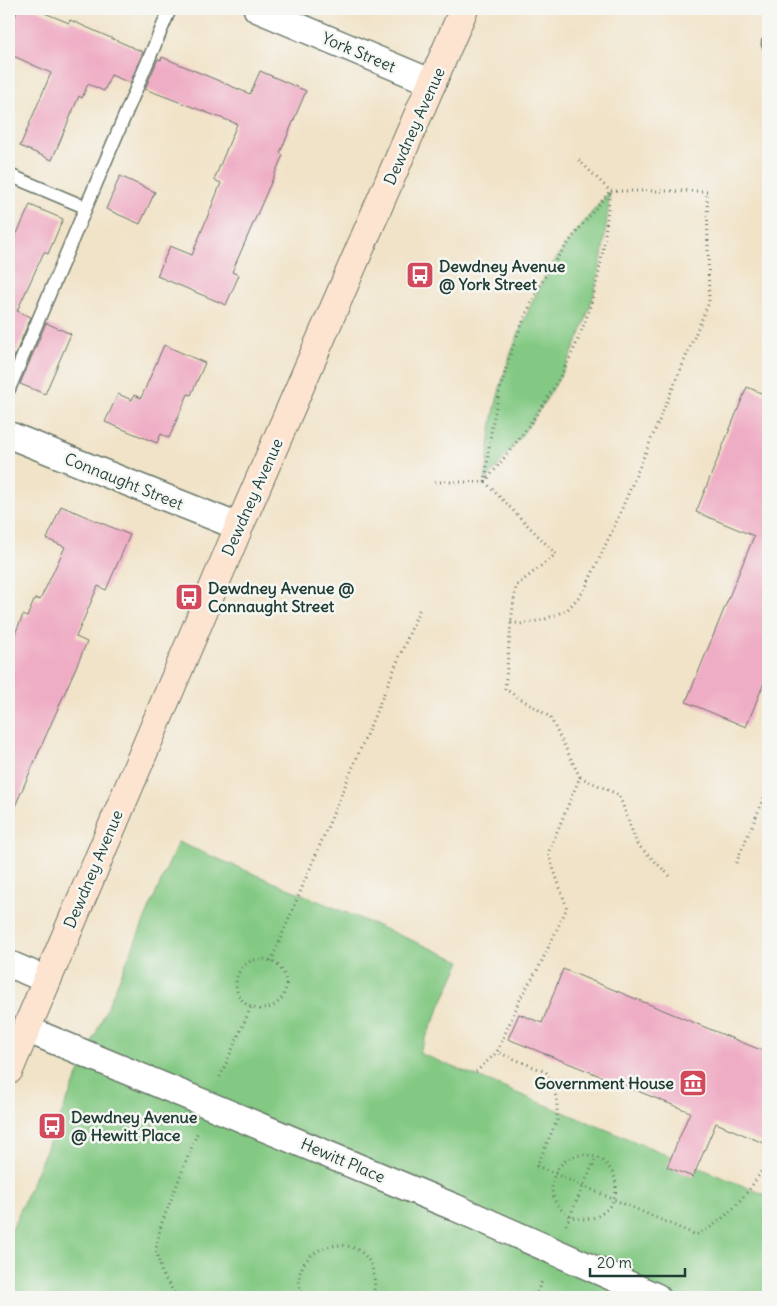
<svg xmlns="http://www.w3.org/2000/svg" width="777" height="1306" font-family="Delius,sans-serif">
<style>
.green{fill:#83c983;stroke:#51835c}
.building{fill:#efadc5}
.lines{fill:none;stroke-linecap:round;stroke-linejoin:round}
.service-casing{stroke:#687768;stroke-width:15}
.minor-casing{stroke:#687768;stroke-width:29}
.secondary-casing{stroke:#687768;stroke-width:30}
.path{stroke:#687768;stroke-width:3;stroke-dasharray:1 4;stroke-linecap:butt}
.service{stroke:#fff;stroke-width:12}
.minor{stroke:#fff;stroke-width:26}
.secondary{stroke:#fde4d0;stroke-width:28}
.labels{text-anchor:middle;stroke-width:5;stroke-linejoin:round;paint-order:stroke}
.street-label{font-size:16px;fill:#1f3d34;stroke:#f6f6f2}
.poi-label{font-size:16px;font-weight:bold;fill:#1f3d34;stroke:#f6f6f2;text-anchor:start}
</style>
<rect width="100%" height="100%" fill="#f6f6f2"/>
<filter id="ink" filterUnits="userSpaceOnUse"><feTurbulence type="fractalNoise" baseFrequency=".02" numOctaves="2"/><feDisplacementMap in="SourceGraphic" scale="10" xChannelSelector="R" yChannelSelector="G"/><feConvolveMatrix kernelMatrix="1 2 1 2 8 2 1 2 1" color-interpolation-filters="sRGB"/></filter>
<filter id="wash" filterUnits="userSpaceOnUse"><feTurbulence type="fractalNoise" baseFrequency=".0096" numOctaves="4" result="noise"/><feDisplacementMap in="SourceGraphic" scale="20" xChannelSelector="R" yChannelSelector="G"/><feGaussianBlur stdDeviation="1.12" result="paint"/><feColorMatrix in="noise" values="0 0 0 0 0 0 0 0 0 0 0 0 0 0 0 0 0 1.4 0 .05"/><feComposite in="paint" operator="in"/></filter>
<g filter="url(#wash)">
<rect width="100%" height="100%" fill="#f1e3c8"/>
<g class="green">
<path d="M610,191C606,226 603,262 593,296C573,370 532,424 485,482C488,462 489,442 492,422C501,375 519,328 540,286C558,251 585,221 610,191Z"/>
<polygon points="178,842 461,961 419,1053 768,1196 768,1293 767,1297 9,1297 9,1236"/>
</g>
<g id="blocks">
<g class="building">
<polygon points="18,9 35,9 69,23 70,20 143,52 130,83 111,75 104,91 88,84 82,98 79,96 52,160 20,146 51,73 9,54 9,32"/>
<polygon points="162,57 250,94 260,71 306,91 280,153 283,155 232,272 239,275 226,305 157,276 170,246 192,255 221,183 214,180 237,124 145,89 158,59 161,60"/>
<polygon points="120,176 155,192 140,224 106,209"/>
<polygon points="30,205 63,219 48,254 44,252 17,311 31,317 9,369 9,251"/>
<polygon points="46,323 71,334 45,394 20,384"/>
<polygon points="164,345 205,363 191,395 188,394 169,438 161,434 157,443 105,422 118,394 132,400 134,395 141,398"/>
<polygon points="747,387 768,396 768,673 746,727 686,702 754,536 696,512"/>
<polygon points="61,506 130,535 106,590 98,586 76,637 87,642 9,820 9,648 23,615 27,617 35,598 40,600 65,547 47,539"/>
<polygon points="563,969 768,1053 768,1145 716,1123 693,1177 667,1167 690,1112 508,1039 519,1014 542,1023"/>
</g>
</g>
</g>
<g filter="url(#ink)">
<use href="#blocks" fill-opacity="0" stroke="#687768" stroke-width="1"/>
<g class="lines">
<defs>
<g id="service">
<polyline points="768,43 768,44"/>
<polyline points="9,175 85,207"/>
<polyline points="9,389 170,9"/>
</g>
<g id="minor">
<polyline points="257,9 433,83"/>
<polyline points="9,435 239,527"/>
<polyline points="9,964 47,980"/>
<polyline points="26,1029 454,1207 657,1297"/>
</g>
<polyline id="secondary" points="9,1070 239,527 464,9"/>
</defs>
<use href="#service" class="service-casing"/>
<use href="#minor" class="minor-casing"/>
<use href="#secondary" class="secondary-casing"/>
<g class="path">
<path d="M435,482H485L556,554L516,586L511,622L505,689L550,717L580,777L548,853L567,908L539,967L521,997L497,1052L546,1072L552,1081L557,1101V1120L537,1166L696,1235C729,1220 751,1190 768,1160"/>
<path d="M485,482C532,424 573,370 593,296C603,262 606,226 610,191"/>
<path d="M485,482C488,462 489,441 493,421C502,375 518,326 541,284C559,251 585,222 609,192"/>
<polyline points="511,622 520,624 543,620 567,610 584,591 615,525 709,302 707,191 610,191 578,159"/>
<polyline points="580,777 619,795 637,844 670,876"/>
<polyline points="736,863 768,789"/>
<circle cx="261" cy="984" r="25"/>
<polyline points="271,961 420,608"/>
<polyline points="476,1072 497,1052"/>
<polyline points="220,1077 251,1007"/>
<circle cx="584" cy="1187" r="32"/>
<polyline points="566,1225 596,1157"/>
<polyline points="177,1297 162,1274 156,1249 161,1225 198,1131"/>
<path d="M303,1297C281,1248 361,1223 373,1271C375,1279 376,1289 371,1297"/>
<polyline points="535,1297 543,1279"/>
</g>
<use href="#service" class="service"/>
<use href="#minor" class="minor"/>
<use href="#secondary" class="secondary"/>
</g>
</g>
<defs>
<symbol id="bus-square" viewBox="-11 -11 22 22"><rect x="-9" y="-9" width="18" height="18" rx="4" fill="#d1495b" stroke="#f6f6f2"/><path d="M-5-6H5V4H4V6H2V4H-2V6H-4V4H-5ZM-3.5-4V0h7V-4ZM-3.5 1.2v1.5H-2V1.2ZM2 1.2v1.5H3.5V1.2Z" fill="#fff"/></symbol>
<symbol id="museum-square" viewBox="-11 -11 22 22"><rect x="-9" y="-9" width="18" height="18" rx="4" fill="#d1495b" stroke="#f6f6f2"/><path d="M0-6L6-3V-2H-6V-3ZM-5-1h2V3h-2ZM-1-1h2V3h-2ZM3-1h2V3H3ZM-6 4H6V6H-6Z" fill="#fff"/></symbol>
</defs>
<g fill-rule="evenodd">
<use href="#bus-square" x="404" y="259" width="32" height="32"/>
<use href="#bus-square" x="173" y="581" width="32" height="32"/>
<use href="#museum-square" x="677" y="1067" width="32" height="32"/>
<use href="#bus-square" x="36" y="1110" width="32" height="32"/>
</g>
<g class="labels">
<g class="street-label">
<text transform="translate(359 52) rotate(23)" y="6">York Street</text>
<text transform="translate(414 126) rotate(-66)" y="6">Dewdney Avenue</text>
<text transform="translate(124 481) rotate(22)" y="6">Connaught Street</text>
<text transform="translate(252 497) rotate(-66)" y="6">Dewdney Avenue</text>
<text transform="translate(93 869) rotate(-67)" y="6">Dewdney Avenue</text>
<text transform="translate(343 1160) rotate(23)" y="6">Hewitt Place</text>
</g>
<g class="poi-label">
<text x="439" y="272">Dewdney Avenue<tspan x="439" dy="18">@ York Street</tspan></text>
<text x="208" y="594">Dewdney Avenue @<tspan x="208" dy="18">Connaught Street</tspan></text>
<text x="674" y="1089" text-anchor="end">Government House</text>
<text x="71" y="1123">Dewdney Avenue<tspan x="71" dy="18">@ Hewitt Place</tspan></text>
</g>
</g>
<rect width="777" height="1306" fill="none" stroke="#f6f6f2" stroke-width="30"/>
<path d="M590 1268v8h95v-8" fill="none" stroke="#1f3d34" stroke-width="2.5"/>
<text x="597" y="1268" font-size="15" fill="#1f3d34" stroke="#f6f6f2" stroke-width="4" paint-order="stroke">20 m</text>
</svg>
